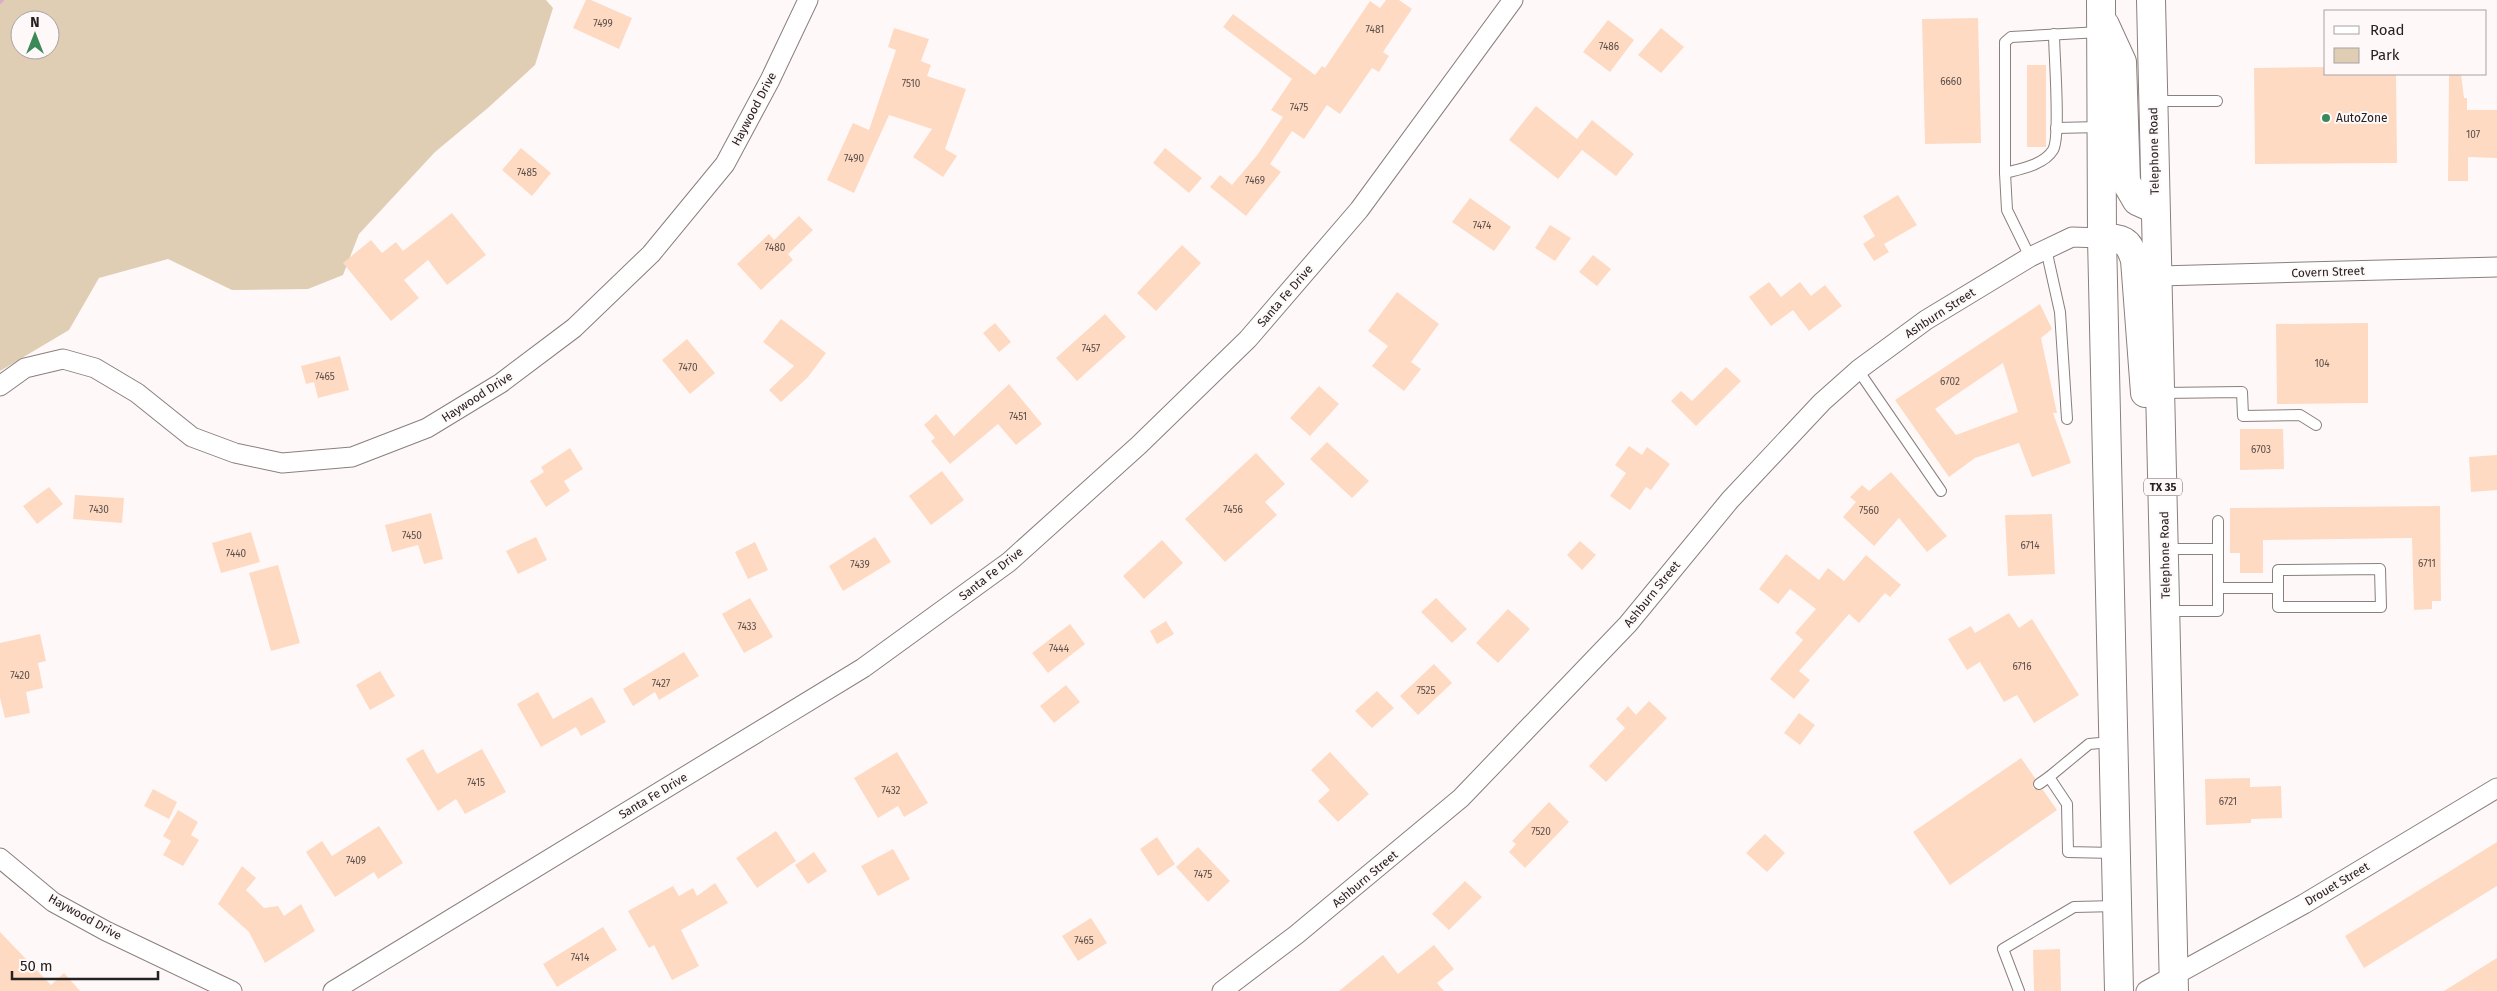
<svg xmlns="http://www.w3.org/2000/svg" width="2497" height="991" font-family="'Fira Sans',sans-serif">
<style>
.green{fill:#dfceb3;fill-rule:evenodd}
.lines{fill:none;stroke-linecap:round;stroke-linejoin:round}
.stream{stroke:#daaecb;stroke-width:5.5}
.building{fill:#fedac3;fill-rule:evenodd}
.lane-casing{stroke:#8a7f7d;stroke-width:12}
.street-casing{stroke:#8a7f7d;stroke-width:21}
.primary-casing{stroke:#8a7f7d;stroke-width:30}
.lane{stroke:#fff;stroke-width:10}
.street{stroke:#fff;stroke-width:19}
.primary{stroke:#fff;stroke-width:28}
.poi-dot{fill:#3b8959;stroke:#fef9f8;stroke-width:2}
.labels{text-anchor:middle;stroke-width:4;stroke-linejoin:round;paint-order:stroke}
.number-label{font-size:10px;fill:#5c4f4a}
.shield{fill:#fef9f8;stroke:#676262;stroke-width:1}
.shield-label{font-size:11px;font-weight:bold;fill:#262121}
.street-label{font-size:12px;fill:#262121;stroke:#fef9f8}
.poi-label{font-size:12px;fill:#262121;stroke:#fef9f8;text-anchor:start}
</style>
<rect width="100%" height="100%" fill="#fef9f8"/>
<path class="green" d="M0,0H546L553,8L535,65L489,107L435,152L359,234L343,275L308,289L232,290L168,259L99,278L69,330L0,371ZM20,20H50V50H20Z"/>
<g class="lines">
<polyline class="stream" points="0,1 1,0"/>
</g>
<g class="building">
<polygon points="586,0 591,0 632,18 619,49 573,28"/>
<polygon points="1386,0 1399,0 1412,9 1383,52 1389,56 1379,72 1372,68 1340,114 1327,105 1304,139 1292,131 1270,164 1281,172 1246,216 1210,187 1220,175 1232,185 1258,154 1283,117 1271,110 1292,79 1223,27 1233,14 1315,75 1322,66 1325,68 1370,1 1380,8"/>
<polygon points="1978,18 1981,143 1925,144 1922,19"/>
<polygon points="1608,20 1634,40 1610,72 1583,52"/>
<polygon points="894,28 929,39 921,61 931,65 927,76 966,89 945,149 957,156 943,177 913,157 932,129 889,115 854,193 827,180 853,123 869,130 896,50 888,47"/>
<polygon points="1661,28 1684,47 1661,73 1638,55"/>
<rect x="2027" y="65" width="19" height="82"/>
<polygon points="2326,67 2326,74 2396,74 2397,163 2255,164 2254,68"/>
<polygon points="2449,74 2461,74 2464,98 2467,98 2467,110 2497,110 2497,158 2468,157 2468,181 2448,181"/>
<polygon points="1536,106 1577,139 1592,120 1634,154 1616,176 1582,150 1558,179 1509,140"/>
<polygon points="521,148 551,173 532,196 502,170"/>
<polygon points="1165,148 1202,178 1189,193 1153,163"/>
<polygon points="1898,195 1917,225 1884,244 1889,252 1874,261 1863,244 1875,236 1863,216"/>
<polygon points="1470,198 1511,227 1494,251 1452,222"/>
<polygon points="452,213 486,255 447,285 428,260 404,280 419,298 391,321 343,263 371,240 382,253 396,242 403,251"/>
<polygon points="799,216 813,230 788,254 793,260 761,290 737,264 769,234 774,240"/>
<polygon points="1550,225 1571,238 1555,261 1535,248"/>
<polygon points="1182,245 1201,263 1156,311 1137,293"/>
<polygon points="1593,255 1611,269 1597,286 1579,272"/>
<polygon points="1769,282 1781,297 1800,282 1811,296 1825,285 1842,306 1809,331 1793,310 1771,326 1749,297"/>
<polygon points="1397,292 1439,324 1411,362 1421,369 1404,391 1372,366 1388,346 1368,331"/>
<path d="M2040,304L2052,329L2041,338L2057,413H2053L2071,463L2032,477L2019,443L1975,458L1949,477L1895,400ZM2003,363L2018,412L1956,435L1935,409Z"/>
<polygon points="1105,314 1126,337 1077,381 1056,358"/>
<polygon points="781,319 826,353 808,377 781,402 769,390 794,366 763,342"/>
<polygon points="995,323 1011,342 999,352 983,333"/>
<polygon points="2368,323 2368,403 2277,404 2276,324"/>
<polygon points="687,339 715,373 690,394 662,360"/>
<polygon points="340,356 349,390 318,398 314,382 306,384 301,366"/>
<polygon points="1726,367 1741,381 1696,426 1671,401 1681,391 1692,401"/>
<polygon points="1009,384 1042,424 1016,445 998,424 950,464 931,441 935,438 924,425 936,414 954,436"/>
<polygon points="1319,386 1339,404 1310,436 1290,418"/>
<polygon points="2240,429 2283,429 2284,469 2240,470"/>
<polygon points="1327,442 1369,481 1352,498 1310,459"/>
<polygon points="1629,446 1642,455 1647,447 1670,464 1651,490 1646,487 1630,510 1610,496 1626,473 1615,465"/>
<polygon points="570,448 583,469 564,481 570,491 546,507 530,481 544,472 541,467"/>
<polygon points="1256,453 1285,484 1265,502 1277,515 1225,562 1185,519"/>
<polygon points="2497,455 2497,490 2471,492 2469,457"/>
<polygon points="942,471 964,500 931,525 909,496"/>
<polygon points="1891,472 1947,536 1927,552 1899,518 1874,546 1843,517 1856,502 1850,497 1862,485 1869,491"/>
<polygon points="49,487 63,504 37,524 23,506"/>
<polygon points="75,495 124,498 122,523 73,519"/>
<polygon points="2440,506 2441,601 2432,601 2432,609 2414,610 2412,538 2263,540 2263,573 2240,573 2240,553 2230,553 2230,508"/>
<polygon points="431,513 443,559 424,564 418,545 392,552 385,525"/>
<polygon points="2052,514 2055,574 2008,576 2005,515"/>
<polygon points="251,532 260,562 221,573 212,543"/>
<polygon points="536,537 547,560 518,574 506,551"/>
<polygon points="875,537 891,562 843,591 829,566"/>
<polygon points="1162,540 1183,563 1144,599 1123,576"/>
<polygon points="1580,541 1596,555 1582,570 1567,555"/>
<polygon points="755,542 768,570 748,579 735,552"/>
<polygon points="1786,554 1819,580 1828,568 1844,581 1866,555 1901,585 1890,597 1885,593 1859,623 1849,614 1799,671 1810,680 1794,699 1770,679 1803,640 1795,633 1816,609 1790,589 1778,604 1759,589"/>
<polygon points="278,565 300,643 271,651 249,573"/>
<polygon points="750,598 773,637 744,653 722,614"/>
<polygon points="1436,598 1467,629 1452,643 1421,612"/>
<polygon points="1508,609 1530,629 1498,663 1476,643"/>
<polygon points="2009,613 2019,628 2032,619 2079,695 2034,723 2017,695 2004,702 1980,662 1967,670 1948,639 1971,626 1975,633"/>
<polygon points="1166,621 1174,634 1157,644 1150,631"/>
<polygon points="1070,624 1085,644 1048,673 1032,653"/>
<polygon points="40,634 46,661 38,663 43,688 26,692 30,713 5,718 0,698 0,643"/>
<polygon points="684,652 699,676 659,700 655,692 633,706 623,689"/>
<polygon points="1434,664 1452,683 1418,715 1400,696"/>
<polygon points="380,671 395,696 370,710 356,685"/>
<polygon points="1066,685 1080,702 1054,723 1040,706"/>
<polygon points="1377,691 1394,708 1372,728 1355,711"/>
<polygon points="538,692 553,719 592,697 606,722 581,736 576,727 541,747 517,704"/>
<polygon points="1649,701 1667,718 1606,782 1589,766 1625,728 1616,719 1628,706 1636,715"/>
<polygon points="1799,713 1815,725 1800,745 1784,733"/>
<polygon points="423,749 437,774 482,749 506,792 465,814 456,799 438,811 406,759"/>
<polygon points="897,752 928,803 904,817 898,806 878,818 854,778"/>
<polygon points="1330,752 1369,794 1338,822 1318,801 1330,790 1311,770"/>
<polygon points="2021,758 2035,778 2033,788 2037,790 2043,790 2057,810 1950,885 1913,832"/>
<polygon points="2250,778 2250,787 2281,786 2282,818 2251,819 2251,823 2206,825 2205,779"/>
<polygon points="153,789 177,802 169,819 144,806"/>
<polygon points="1549,802 1569,822 1525,868 1509,852 1516,844 1512,841"/>
<polygon points="178,810 198,822 191,835 199,840 183,866 163,855 171,841 163,836"/>
<polygon points="379,826 403,863 378,879 374,872 335,897 306,852 322,841 332,856"/>
<polygon points="776,831 796,861 757,888 736,858"/>
<polygon points="1765,834 1785,853 1767,872 1746,853"/>
<polygon points="1157,837 1175,864 1158,876 1140,849"/>
<polygon points="2497,842 2497,886 2364,968 2345,936"/>
<polygon points="1198,847 1230,881 1208,902 1176,867"/>
<polygon points="893,849 910,879 878,896 861,866"/>
<polygon points="814,852 827,871 808,884 795,865"/>
<polygon points="242,866 256,878 246,890 264,908 278,906 284,916 301,904 315,931 265,963 249,932 218,904"/>
<polygon points="1465,881 1482,897 1449,930 1432,914"/>
<polygon points="715,883 728,903 681,930 699,966 672,980 654,945 649,948 628,911 673,886 679,896 693,888 697,896"/>
<polygon points="1091,918 1107,943 1078,961 1062,936"/>
<polygon points="603,927 617,950 557,987 543,964"/>
<polygon points="0,932 51,985 64,973 80,991 0,991"/>
<polygon points="1434,945 1454,969 1437,983 1444,991 1339,991 1383,955 1398,974"/>
<polygon points="2060,949 2061,991 2034,991 2033,950"/>
<polygon points="2497,958 2497,991 2444,991"/>
</g>
<g class="lines">
<defs>
<g id="lane">
<polyline points="2153,101 2217,101"/>
<polyline points="2056,128 2100,127"/>
<path d="M2005,173C2020,169 2044,165 2053,150C2061,137 2054,55 2054,34"/>
<polyline points="2046,249 2060,312 2067,419"/>
<polyline points="2030,257 2007,210 2005,173 2005,42 2011,37 2100,32"/>
<polyline points="1858,370 1941,491"/>
<polyline points="2162,393 2242,392 2243,416 2300,415 2316,425"/>
<polyline points="2218,521 2218,549"/>
<polyline points="2165,549 2218,549 2218,611 2167,611"/>
<polyline points="2218,588 2278,588 2278,570 2380,569 2381,607 2278,607 2278,588"/>
<polyline points="2111,742 2089,744 2049,777 2067,804 2068,852 2114,853"/>
<polyline points="2039,784 2049,777"/>
<polyline points="2019,991 2003,949 2074,907 2117,906"/>
</g>
<g id="street">
<polyline points="2159,276 2497,267"/>
<polyline points="0,386 25,368 63,359 95,368 137,393 192,437 235,453 282,463 352,457 427,428 501,383 574,328 651,254 725,164 770,80 808,0"/>
<polyline points="0,858 53,902 106,931 232,991"/>
<polyline points="333,991 863,668 1009,562 1139,445 1248,339 1359,210 1513,0"/>
<polyline points="1222,991 1296,935 1461,798 1628,624 1730,500 1822,402 1858,370 1926,320 2030,257 2072,237 2102,238"/>
<polyline points="2146,991 2304,904 2497,788"/>
</g>
<g id="primary">
<polyline points="2101,0 2102,238 2119,991"/>
<polyline points="2151,0 2174,991"/>
<polyline points="2105,25 2122,62 2126,182 2137,201 2155,209"/>
<path d="M2102,238C2123,239 2128,239 2135,260L2145,393"/>
</g>
</defs>
<use href="#lane" class="lane-casing"/>
<use href="#street" class="street-casing"/>
<use href="#primary" class="primary-casing"/>
<use href="#lane" class="lane"/>
<use href="#street" class="street"/>
<use href="#primary" class="primary"/>
</g>
<circle class="poi-dot" cx="2326" cy="118" r="5"/>
<g class="labels">
<g class="number-label">
<text x="603" y="27">7499</text>
<text x="1375" y="33">7481</text>
<text x="1609" y="50">7486</text>
<text x="1951" y="85">6660</text>
<text x="911" y="87">7510</text>
<text x="1299" y="111">7475</text>
<text x="2473" y="138">107</text>
<text x="854" y="162">7490</text>
<text x="527" y="176">7485</text>
<text x="1255" y="184">7469</text>
<text x="1482" y="229">7474</text>
<text x="775" y="251">7480</text>
<text x="1091" y="352">7457</text>
<text x="2322" y="367">104</text>
<text x="688" y="371">7470</text>
<text x="325" y="380">7465</text>
<text x="1950" y="385">6702</text>
<text x="1018" y="420">7451</text>
<text x="2261" y="453">6703</text>
<text x="99" y="513">7430</text>
<text x="1233" y="513">7456</text>
<text x="1869" y="514">7560</text>
<text x="412" y="539">7450</text>
<text x="2030" y="549">6714</text>
<text x="236" y="557">7440</text>
<text x="2427" y="567">6711</text>
<text x="860" y="568">7439</text>
<text x="747" y="630">7433</text>
<text x="1059" y="652">7444</text>
<text x="2022" y="670">6716</text>
<text x="20" y="679">7420</text>
<text x="661" y="687">7427</text>
<text x="1426" y="694">7525</text>
<text x="476" y="786">7415</text>
<text x="891" y="794">7432</text>
<text x="2228" y="805">6721</text>
<text x="1541" y="835">7520</text>
<text x="356" y="864">7409</text>
<text x="1203" y="878">7475</text>
<text x="1084" y="944">7465</text>
<text x="580" y="961">7414</text>
</g>
<rect class="shield" x="2144" y="478.5" width="38" height="17" rx="4"/>
<g class="shield-label">
<text x="2163" y="491">TX 35</text>
</g>
<g class="street-label">
<text transform="translate(754 109) rotate(-62)" y="4">Haywood Drive</text>
<text transform="translate(2154 151) rotate(-91)" y="4">Telephone Road</text>
<text transform="translate(2328 272) rotate(-2)" y="4">Covern Street</text>
<text transform="translate(1285 296) rotate(-49)" y="4">Santa Fe Drive</text>
<text transform="translate(1940 313) rotate(-33)" y="4">Ashburn Street</text>
<text transform="translate(477 397) rotate(-33)" y="4">Haywood Drive</text>
<text transform="translate(2165 555) rotate(-91)" y="4">Telephone Road</text>
<text transform="translate(991 574) rotate(-38)" y="4">Santa Fe Drive</text>
<text transform="translate(1652 594) rotate(-51)" y="4">Ashburn Street</text>
<text transform="translate(653 796) rotate(-31)" y="4">Santa Fe Drive</text>
<text transform="translate(1365 879) rotate(-40)" y="4">Ashburn Street</text>
<text transform="translate(2337 884) rotate(-31)" y="4">Drouet Street</text>
<text transform="translate(85 917) rotate(29)" y="4">Haywood Drive</text>
</g>
<g class="poi-label">
<text x="2336" y="122">AutoZone</text>
</g>
</g>
<rect x="2324" y="10" width="162" height="65" fill="#fef9f8" stroke="#a8a3a2"/>
<rect x="2334" y="26" width="25" height="8" fill="#ffffff" stroke="#a8a3a2"/>
<text x="2370" y="35" font-size="15" fill="#262121">Road</text>
<rect x="2334" y="48" width="25" height="15" fill="#dfceb3" stroke="#a8a3a2"/>
<text x="2370" y="60" font-size="15" fill="#262121">Park</text>
<g transform="translate(35 35)"><circle r="24" fill="#fef9f8" stroke="#a8a3a2"/>
<path d="M0-4L9 19L0 12L-9 19Z" fill="#3b8959"/>
<text y="-8" font-size="14" font-weight="bold" text-anchor="middle" fill="#262121">N</text>
</g>
<path d="M12 971v8h146v-8" fill="none" stroke="#262121" stroke-width="2.5"/>
<text x="20" y="971" font-size="15" fill="#262121" stroke="#fef9f8" stroke-width="4" paint-order="stroke">50 m</text>
</svg>
